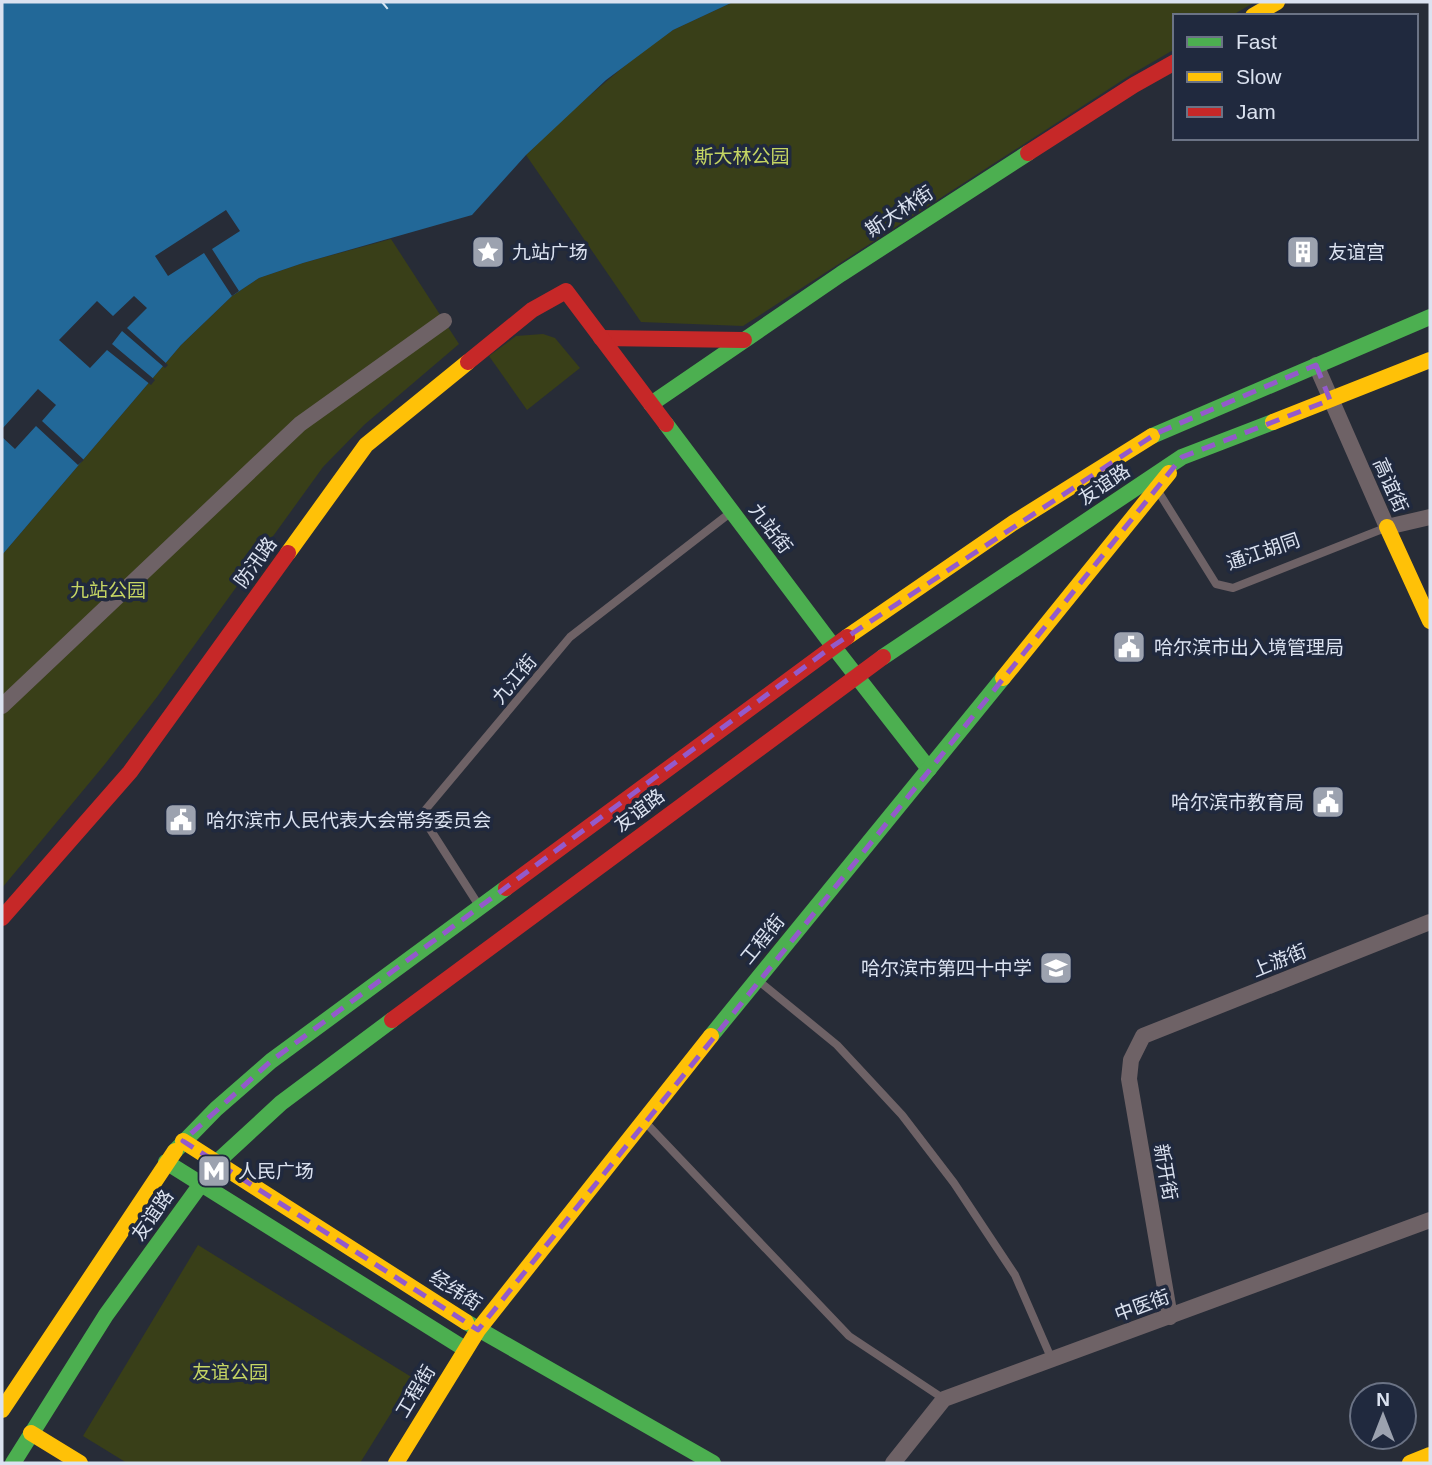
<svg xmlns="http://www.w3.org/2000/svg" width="1432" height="1465" font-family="Arial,'Noto Sans SC',sans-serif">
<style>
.green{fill:#393f18}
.water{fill:#226898}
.pier{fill:#272c37}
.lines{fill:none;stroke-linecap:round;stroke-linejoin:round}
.ferry{stroke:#d4e5f4;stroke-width:2;stroke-dasharray:9 7;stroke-linecap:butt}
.lane{stroke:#6e6266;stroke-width:8}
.street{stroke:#6e6266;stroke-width:16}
.fast{stroke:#4caf50;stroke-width:16}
.slow{stroke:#ffc107;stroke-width:16}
.jam{stroke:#c62828;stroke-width:16}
.marked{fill:none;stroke:#935acb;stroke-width:5;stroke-dasharray:14 9;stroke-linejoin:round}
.labels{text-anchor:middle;stroke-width:7;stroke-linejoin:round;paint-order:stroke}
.park-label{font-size:19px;fill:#c5d563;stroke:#20293e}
.street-label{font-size:19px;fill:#dbe2f0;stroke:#20293e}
.poi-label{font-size:19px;fill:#dbe2f0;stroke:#20293e;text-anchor:start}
</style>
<rect width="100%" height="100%" fill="#272c37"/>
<g class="green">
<polygon points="733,2 1255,2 1231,16 1175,16 1175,49 1132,74 743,326 641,322 526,155 569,113 641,52 673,30"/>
<polygon points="391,239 459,344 364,425 323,467 157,697 105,764 2,888 2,555 181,345 232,296 259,278 303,263"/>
<polygon points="543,334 555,338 580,368 527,410 489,356 516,336"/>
<polygon points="198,1245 413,1378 360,1463 127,1463 83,1436"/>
</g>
<polygon class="water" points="2,2 733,2 673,30 606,80 526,155 472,215 303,263 259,278 232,296 181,345 2,555"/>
<g class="pier">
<polygon points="226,210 240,231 212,249 239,291 232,296 204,253 168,276 155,256"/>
<polygon points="134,296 147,308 127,328 168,365 165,368 122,331 112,344 155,380 151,385 107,350 90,368 59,340 97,301 113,316"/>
<polygon points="38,389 56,405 42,421 84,460 78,465 36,426 15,449 2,437 2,429"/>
</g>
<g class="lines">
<polyline class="ferry" points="382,2 391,13"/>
<g class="lane">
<polyline points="1158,491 1216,584 1233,588 1385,528"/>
<polyline points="476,901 421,815 570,637 730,513"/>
<polyline points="760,982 837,1045 902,1115 954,1183 1015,1275 1052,1360"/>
<polyline points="645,1122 849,1336 944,1399"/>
</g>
<g class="street">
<polyline points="1316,365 1387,527 1430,517"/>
<polyline points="2,706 300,424 444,321"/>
<polyline points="1170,1317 1129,1079 1131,1060 1143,1036 1430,922"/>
<polyline points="893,1463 944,1399 1430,1220"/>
</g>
<g class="fast">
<polyline points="651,404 841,274 1028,153"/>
<polyline points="666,424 833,646 929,769"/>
<polyline points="1152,436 1430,317"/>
<polyline points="883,657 1182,457 1273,422"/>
<polyline points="711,1036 1003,678"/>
<polyline points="175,1151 216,1109 271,1061 506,888"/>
<polyline points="166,1162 465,1349"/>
<polyline points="466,1322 713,1463"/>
<polyline points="13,1463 106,1315 217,1162 281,1103 392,1020"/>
</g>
<g class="slow">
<polyline points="1253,16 1277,2"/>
<polyline points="1273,422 1430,360"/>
<polyline points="1387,527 1430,621"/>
<polyline points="288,553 366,445 468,362"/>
<polyline points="847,637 1013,523 1152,436"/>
<polyline points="1003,678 1169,473"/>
<polyline points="183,1141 466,1322"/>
<polyline points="2,1410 175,1151"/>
<polyline points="31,1433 80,1463"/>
<polyline points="396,1463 478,1330 711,1036"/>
<polyline points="1410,1463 1430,1455"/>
</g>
<g class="jam">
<polyline points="1028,153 1134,85 1175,62"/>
<polyline points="601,338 744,340"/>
<polyline points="468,362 532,310 566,291 666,424"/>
<polyline points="506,888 847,637"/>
<polyline points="2,918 130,772 288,553"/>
<polyline points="392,1020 883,657"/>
</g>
</g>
<path class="marked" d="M1316,365L1330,400L1182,457L478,1330L183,1141L271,1061L833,646L1157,433Z"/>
<defs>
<symbol id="sight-square" viewBox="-11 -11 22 22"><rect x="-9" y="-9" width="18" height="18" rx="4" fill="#9ca2af" stroke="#20293e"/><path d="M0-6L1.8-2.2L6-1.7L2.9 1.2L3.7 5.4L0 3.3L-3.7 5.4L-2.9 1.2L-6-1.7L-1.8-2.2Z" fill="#fff"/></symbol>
<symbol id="building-square" viewBox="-11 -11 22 22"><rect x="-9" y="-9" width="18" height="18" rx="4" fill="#9ca2af" stroke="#20293e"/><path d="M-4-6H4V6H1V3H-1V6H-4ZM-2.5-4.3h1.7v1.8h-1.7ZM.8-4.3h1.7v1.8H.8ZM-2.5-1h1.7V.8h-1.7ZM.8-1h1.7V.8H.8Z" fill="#fff"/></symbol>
<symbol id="civic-square" viewBox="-11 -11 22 22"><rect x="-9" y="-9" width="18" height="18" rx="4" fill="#9ca2af" stroke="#20293e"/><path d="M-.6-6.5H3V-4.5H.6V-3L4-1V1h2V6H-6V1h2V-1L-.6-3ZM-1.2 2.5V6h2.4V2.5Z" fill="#fff"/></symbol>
<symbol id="school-square" viewBox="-11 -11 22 22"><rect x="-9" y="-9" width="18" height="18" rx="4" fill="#9ca2af" stroke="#20293e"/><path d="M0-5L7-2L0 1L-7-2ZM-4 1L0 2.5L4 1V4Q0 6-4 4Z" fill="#fff"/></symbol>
<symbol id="metro-square" viewBox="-11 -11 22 22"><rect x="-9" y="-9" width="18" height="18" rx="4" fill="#9ca2af" stroke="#20293e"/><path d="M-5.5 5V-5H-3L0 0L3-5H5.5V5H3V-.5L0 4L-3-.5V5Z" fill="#fff"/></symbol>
</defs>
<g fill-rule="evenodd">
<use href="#sight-square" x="469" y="233" width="38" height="38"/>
<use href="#building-square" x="1284" y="233" width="38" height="38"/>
<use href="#civic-square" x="1110" y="628" width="38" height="38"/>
<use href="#civic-square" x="1309" y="783" width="38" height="38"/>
<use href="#civic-square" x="162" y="801" width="38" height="38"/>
<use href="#school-square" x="1037" y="949" width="38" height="38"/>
<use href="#metro-square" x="195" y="1152" width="38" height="38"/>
</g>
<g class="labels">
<g class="park-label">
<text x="742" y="163">斯大林公园</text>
<text x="108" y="597">九站公园</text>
<text x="230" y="1379">友谊公园</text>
</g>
<g class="street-label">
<text transform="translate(899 211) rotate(-33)" y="7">斯大林街</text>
<text transform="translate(1104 484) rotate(-34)" y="7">友谊路</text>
<text transform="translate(1391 485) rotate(66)" y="7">高谊街</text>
<text transform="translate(771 528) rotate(53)" y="7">九站街</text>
<text transform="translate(1263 551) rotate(-19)" y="7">通江胡同</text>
<text transform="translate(255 562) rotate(-54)" y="7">防汛路</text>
<text transform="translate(514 679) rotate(-50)" y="7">九江街</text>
<text transform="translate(639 810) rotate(-37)" y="7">友谊路</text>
<text transform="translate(762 939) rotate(-51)" y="7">工程街</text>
<text transform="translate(1279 960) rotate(-22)" y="7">上游街</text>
<text transform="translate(1166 1172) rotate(80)" y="7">新开街</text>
<text transform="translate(152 1215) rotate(-55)" y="7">友谊路</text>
<text transform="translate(456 1290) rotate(33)" y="7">经纬街</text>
<text transform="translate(1142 1305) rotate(-20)" y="7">中医街</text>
<text transform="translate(415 1391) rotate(-59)" y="7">工程街</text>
</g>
<g class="poi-label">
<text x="512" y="259">九站广场</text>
<text x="1328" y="259">友谊宫</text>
<text x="1154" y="654">哈尔滨市出入境管理局</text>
<text x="1304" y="809" text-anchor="end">哈尔滨市教育局</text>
<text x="206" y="827">哈尔滨市人民代表大会常务委员会</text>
<text x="1032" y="975" text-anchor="end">哈尔滨市第四十中学</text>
<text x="238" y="1178">人民广场</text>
</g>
</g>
<rect width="1432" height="1465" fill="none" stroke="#dbe2f0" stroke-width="7"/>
<rect x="1173" y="14" width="245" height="126" fill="#20293e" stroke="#6b7385" stroke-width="2"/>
<rect x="1187" y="37" width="35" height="10" fill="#4caf50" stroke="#6b7385" stroke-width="2"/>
<text x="1236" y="49" font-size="21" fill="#dbe2f0">Fast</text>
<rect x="1187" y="72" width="35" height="10" fill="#ffc107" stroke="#6b7385" stroke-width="2"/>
<text x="1236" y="84" font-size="21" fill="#dbe2f0">Slow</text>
<rect x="1187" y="107" width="35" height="10" fill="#c62828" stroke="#6b7385" stroke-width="2"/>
<text x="1236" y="119" font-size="21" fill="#dbe2f0">Jam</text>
<g transform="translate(1383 1416)"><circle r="33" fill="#20293e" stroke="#6b7385" stroke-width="2"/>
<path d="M0-5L12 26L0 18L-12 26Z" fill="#9ca2af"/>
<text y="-10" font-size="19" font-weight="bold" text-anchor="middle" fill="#dbe2f0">N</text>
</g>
</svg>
